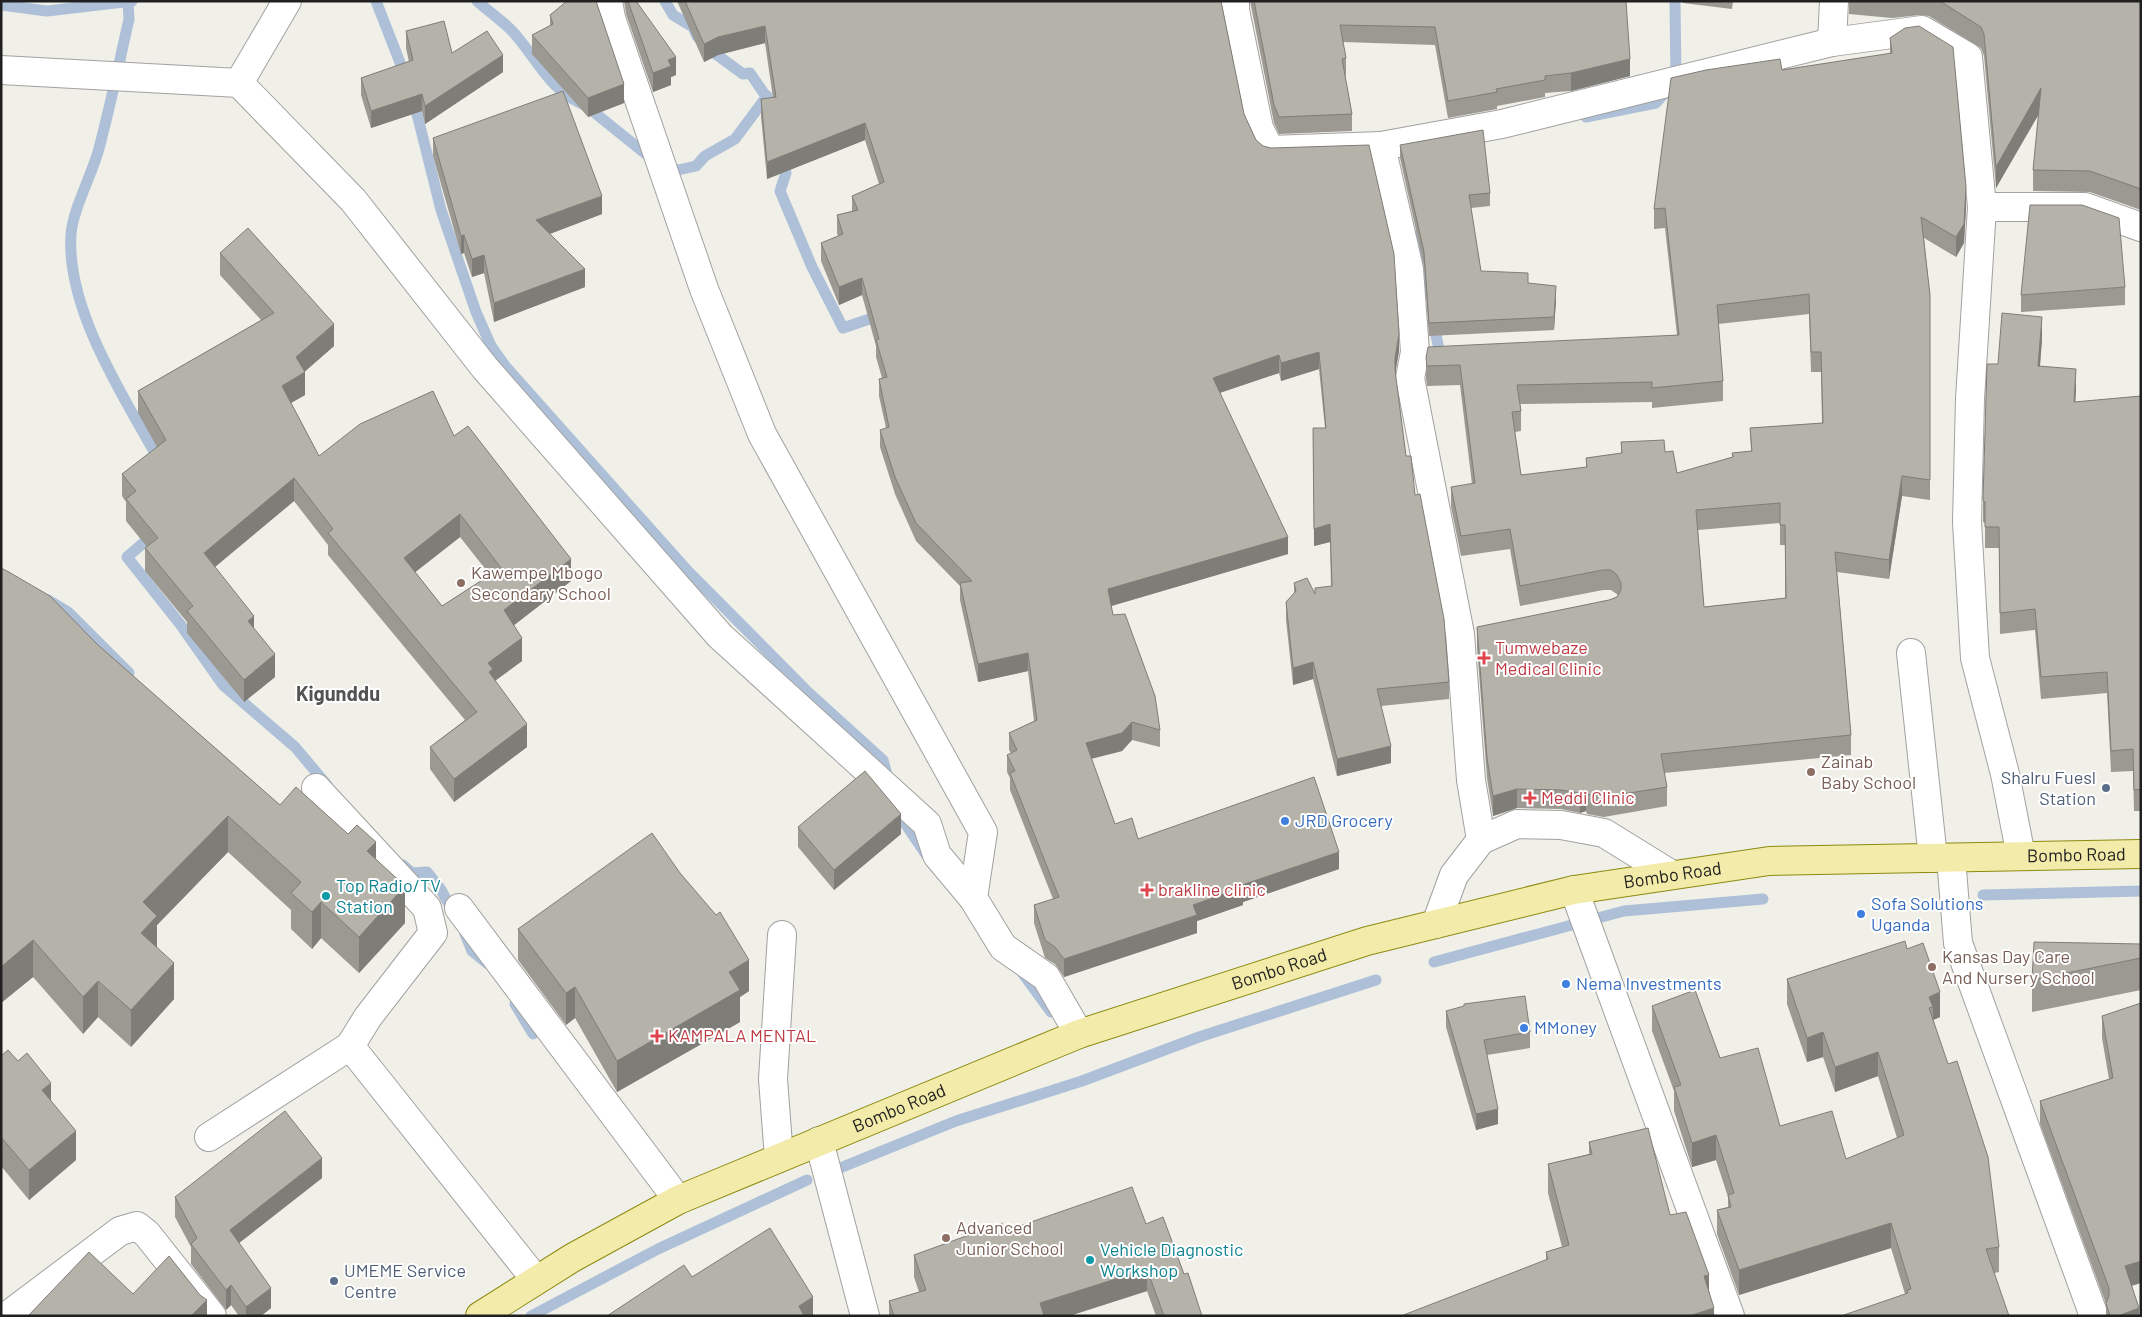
<svg xmlns="http://www.w3.org/2000/svg" width="2142" height="1317" font-family="Barlow,sans-serif">
<style>
.lines{fill:none;stroke-linecap:round;stroke-linejoin:round}
.stream{stroke:#adc0d8;stroke-width:11}
.minor-casing{stroke:#a1a1a1;stroke-width:30}
.major-casing{stroke:#8c8b10;stroke-width:30}
.minor{stroke:#fff;stroke-width:28}
.major{stroke:#f3eba9;stroke-width:28}
.wall{fill:#9c9992;fill-rule:evenodd}
.shaded-wall{fill:#7f7d77}
.building{fill:#b5b2aa;stroke:#7f7d77;fill-rule:evenodd}
.education-dot{fill:#8d6e63;stroke:#fff;stroke-width:2}
.health-dot{fill:#e0444e;stroke:#fff;stroke-width:2}
.service-dot{fill:#5c6f8a;stroke:#fff;stroke-width:2}
.shop-dot{fill:#3f7fe0;stroke:#fff;stroke-width:2}
.culture-dot{fill:#0f9aa8;stroke:#fff;stroke-width:2}
.labels{text-anchor:middle;stroke-width:4;stroke-linejoin:round;paint-order:stroke}
.education-label{font-size:18px;fill:#785e54;stroke:#fff;text-anchor:start}
.health-label{font-size:18px;fill:#be3a42;stroke:#fff;text-anchor:start}
.service-label{font-size:18px;fill:#4e5e75;stroke:#fff;text-anchor:end}
.shop-label{font-size:18px;fill:#366cbe;stroke:#fff;text-anchor:start}
.street-label{font-size:18px;fill:#202020;stroke:#fff}
.culture-label{font-size:18px;fill:#0d838f;stroke:#fff;text-anchor:start}
.quarter-label{font-size:20px;font-weight:bold;fill:#535353;stroke:#fff}
</style>
<rect width="100%" height="100%" fill="#f0efe8"/>
<g class="lines">
<g class="stream">
<polyline points="376,1 406,78"/>
<path d="M477,1C489,12 502,20 513,32C536,57 550,92 585,105L662,167L678,170L696,166L705,156L735,139L767,96"/>
<polyline points="665,1 673,15 693,27 697,36 713,52 743,74 750,73 776,111"/>
<path d="M128,2L129,19C119,63 110,108 98,152C91,176 72,212 71,235C66,310 125,399 160,462"/>
<polyline points="1,5 47,11 132,1"/>
<polyline points="413,98 441,210 476,312 491,346 506,367 686,569 808,692 883,760 889,782"/>
<polyline points="1586,117 1656,103 1676,80 1675,1"/>
<polyline points="783,157 786,173 780,191 812,267 843,328 884,314"/>
<polyline points="1418,235 1428,293"/>
<polyline points="1433,321 1439,349"/>
<polyline points="155,533 127,557 180,624 223,685 295,747 327,785"/>
<polyline points="48,600 68,612 129,673"/>
<polyline points="896,810 927,856"/>
<polyline points="403,865 412,873 427,872 441,890 454,913"/>
<polyline points="1983,895 2141,891"/>
<polyline points="465,934 472,951 488,964"/>
<polyline points="1434,962 1624,911 1763,899"/>
<polyline points="1021,971 1051,1012"/>
<polyline points="515,1004 533,1034"/>
<polyline points="835,1170 956,1121 1082,1081 1199,1037 1376,980"/>
<polyline points="531,1316 658,1249 807,1180"/>
</g>
<defs>
<g id="minor">
<polyline points="608,1 611,18 704,289 762,434 983,832 973,898"/>
<polyline points="1235,1 1235,10 1259,128 1270,150 1381,146 1502,124 1832,42 1922,30 1968,57 1982,207 1970,399 1967,522 1975,658 2005,774 2021,856"/>
<polyline points="1832,42 1834,1"/>
<polyline points="1,70 239,83 353,200 485,368 720,636 927,824 937,855 973,898 1003,947 1046,977 1079,1034"/>
<polyline points="239,83 287,1"/>
<polyline points="1381,146 1409,269 1415,352 1410,378 1460,634 1471,780 1481,840 1454,875 1436,924"/>
<polyline points="1982,207 2085,207 2141,227"/>
<polyline points="1911,653 1933,858"/>
<polyline points="316,788 427,908 433,933 368,1017 350,1046"/>
<polyline points="1481,840 1517,824 1561,825 1604,833 1672,875"/>
<polyline points="1951,858 1958,943 2094,1316"/>
<polyline points="1574,890 1730,1316"/>
<polyline points="459,908 678,1200"/>
<polyline points="209,1137 350,1046 536,1280"/>
<polyline points="819,1141 865,1316"/>
<polyline points="779,1158 773,1079 782,935"/>
<polyline points="7,1316 120,1231 137,1226 147,1234 212,1316"/>
</g>
<g id="major">
<path id="s1" d="M480,1316L572,1258L678,1200L1079,1034L1367,941L1574,890L1769,861L2141,854"/>
</g>
</defs>
<use href="#minor" class="minor-casing"/>
<use href="#major" class="major-casing"/>
<use href="#minor" class="minor"/>
<use href="#major" class="major"/>
</g>
<g class="wall">
<polygon points="624,1 636,1 676,75 671,77 671,85 653,92 626,14"/>
<polygon points="677,1 1221,1 1244,114 1256,140 1399,351 1395,372 1406,456 1415,495 1449,682 1449,699 1381,706 1391,763 1337,776 1313,679 1293,685 1286,620 1286,602 1294,594 1294,583 1315,594 1331,586 1330,542 1314,546 1313,428 1325,428 1319,369 1281,381 1279,373 1220,393 1288,554 1111,606 1113,615 1160,730 1160,747 1132,740 1122,751 1091,759 1115,824 1138,839 1339,869 1243,902 1243,905 1197,921 1197,933 1064,977 1055,964 1045,958 1034,923 1034,905 1053,899 1010,790 1010,778 1007,772 1007,755 1011,753 1009,750 1009,733 1034,721 1028,671 978,682 960,600 960,586 916,541 895,494 880,447 880,430 886,428 879,396 879,379 882,378 876,357 876,346 862,295 839,305 821,261 821,243 838,236 837,233 837,215 852,211 852,196 879,184 865,140 767,179 761,117 761,99 773,98 765,43 718,55 704,62"/>
<polygon points="1250,1 1626,1 1630,76 1571,91 1545,93 1545,97 1497,106 1497,109 1448,118 1435,45 1343,42 1346,58 1346,75 1345,75 1352,114 1352,131 1279,134 1274,123"/>
<polygon points="1683,1 1733,1 1732,9 1683,3"/>
<polygon points="1849,1 2141,1 2141,210 2090,192 2033,191 2033,170 2039,114 1996,188 1984,56 1981,48 1929,16 1920,15 1892,18 1849,14"/>
<polygon points="550,15 624,103 588,117 532,54 532,35 550,26"/>
<polygon points="406,31 452,53 503,72 425,124 422,111 371,128 361,95 361,78 409,62 406,48"/>
<path d="M1890,38L1966,207L1964,243L1956,257L1924,238L1930,295V500L1902,496L1889,579L1837,572L1851,735V755L1664,773L1667,787V806L1604,817L1587,814L1586,811L1580,813L1561,809L1517,808L1493,816L1487,778L1477,647V627L1609,600L1617,597L1618,595L1611,590H1603L1520,606L1510,549L1461,556L1451,507V487L1472,484L1460,385L1427,386L1426,378V358L1677,335L1665,228L1654,229V209L1782,70L1890,54ZM1809,314L1811,372H1821L1822,423L1750,428L1751,451L1732,453V457L1677,473L1665,452L1621,442V453L1586,458V467L1521,475L1515,432L1521,431V411L1520,404L1652,402V408L1723,401V381L1718,324ZM1780,523V545H1785V598L1704,607L1698,530Z"/>
<polygon points="433,138 602,214 550,234 585,287 494,322 484,273 472,277 464,253 461,254 433,156"/>
<polygon points="1400,145 1490,193 1490,206 1471,208 1481,271 1528,283 1556,299 1554,330 1429,336 1424,266 1400,158"/>
<path d="M220,253L334,346L304,372L305,395L291,403L319,456L454,436L571,581L513,625L522,661L495,681L527,747L454,802L430,769V747L465,720L328,555V545L294,501L215,567L254,628L275,677L244,702L187,633V622L145,571V548L147,547L126,521V502L122,496V474L157,447L138,413V391L261,320L220,275ZM460,537L490,575L442,606L415,572Z"/>
<polygon points="2125,287 2125,305 2021,312 2021,295"/>
<polygon points="2141,331 2141,367 2140,360"/>
<polygon points="2042,339 2040,367 2076,390 2075,402 2141,396 2141,811 2134,811 2133,771 2111,772 2107,693 2041,699 2035,630 2000,634 1999,548 1985,548 1985,523 1983,522 1983,500 1998,364"/>
<polygon points="1,568 98,645 280,805 376,859 405,923 359,973 321,938 312,949 291,929 291,910 228,852 157,925 157,947 174,999 131,1047 98,1017 83,1034 33,977 1,1003"/>
<polygon points="798,827 901,834 834,890 798,847"/>
<polygon points="518,929 749,991 740,997 740,1022 617,1092 575,1018 566,1025 518,960"/>
<polygon points="2141,944 2141,990 2032,1012 2032,980"/>
<polygon points="1907,949 1940,1017 1933,1020 1999,1247 1999,1272 1905,1294 1891,1248 1739,1295 1717,1234 1717,1210 1728,1207 1728,1197 1716,1160 1692,1167 1674,1111 1674,1091 1652,1031 1652,1006 1720,1058 1780,1126 1846,1159 1897,1138 1878,1076 1835,1092 1823,1057 1807,1062 1787,1004 1787,979"/>
<polygon points="2141,1003 2132,1286 2139,1316 2106,1316 2106,1304 2040,1124 2040,1101 2109,1079 2102,1038 2102,1016"/>
<polygon points="1446,1011 1530,1032 1530,1048 1487,1055 1498,1124 1476,1130 1446,1027"/>
<polygon points="1,1056 51,1101 76,1160 29,1200 1,1166"/>
<polygon points="1589,1142 1670,1215 1709,1291 1714,1316 1546,1259 1546,1252 1562,1247 1548,1193 1548,1164 1589,1154"/>
<polygon points="322,1178 239,1243 271,1308 261,1316 239,1316 231,1305 226,1310 191,1264 191,1247 175,1217 175,1197"/>
<polygon points="1146,1224 1184,1274 1202,1316 1156,1316 1147,1291 1069,1316 889,1316 889,1301 919,1292 914,1277 914,1255 1005,1231"/>
</g>
<g class="shaded-wall">
<polygon points="765,26 765,43 718,55 704,62 704,44 718,37"/>
<polygon points="503,55 503,72 425,124 425,106"/>
<polygon points="676,57 676,75 671,77 671,85 653,92 653,73 668,60"/>
<polygon points="1630,59 1630,76 1571,91 1571,73"/>
<polygon points="624,84 624,103 588,117 588,98"/>
<polygon points="2041,88 2041,110 1996,188 1996,167"/>
<polygon points="422,94 422,111 371,128 371,111"/>
<polygon points="865,123 865,140 767,179 767,162"/>
<polygon points="1966,187 1966,207 1964,243 1956,257 1956,237"/>
<polygon points="602,196 602,214 536,239 536,220"/>
<polygon points="464,235 464,253 461,254 461,236"/>
<polygon points="484,255 484,273 472,277 472,259"/>
<polygon points="585,269 585,287 494,322 494,303"/>
<polygon points="862,278 862,295 839,305 839,287"/>
<polygon points="1556,286 1556,299 1554,330 1554,317"/>
<polygon points="2042,317 2042,339 2038,388 2038,366"/>
<polygon points="334,324 334,346 302,374 305,372 305,395 282,408 282,386 296,357"/>
<polygon points="1399,334 1399,351 1395,375 1395,358"/>
<polygon points="1319,352 1319,369 1281,381 1281,363"/>
<polygon points="1279,355 1279,373 1213,395 1213,378"/>
<polygon points="2076,369 2076,390 2074,424 2074,402"/>
<polygon points="1902,476 1902,496 1889,579 1889,560"/>
<polygon points="294,478 294,501 204,576 204,553"/>
<polygon points="460,514 460,537 404,581 404,558"/>
<polygon points="1330,524 1330,542 1314,546 1314,529"/>
<polygon points="1288,537 1288,554 1108,607 1108,589"/>
<polygon points="571,559 571,581 504,633 504,610"/>
<polygon points="254,616 254,639 248,621"/>
<polygon points="522,638 522,661 493,682 489,695 488,663"/>
<polygon points="1028,653 1028,671 978,682 978,664"/>
<polygon points="275,654 275,677 244,702 244,680"/>
<polygon points="1313,662 1313,679 1293,685 1293,668"/>
<polygon points="1132,722 1132,740 1122,751 1086,760 1086,743"/>
<polygon points="527,724 527,747 454,802 454,779"/>
<polygon points="1391,746 1391,763 1337,776 1337,759"/>
<polygon points="1517,789 1517,808 1493,816 1493,796"/>
<polygon points="1586,791 1586,811 1580,813 1580,793"/>
<polygon points="901,814 901,834 834,890 834,870"/>
<polygon points="228,816 228,852 157,925 157,953 141,933 143,902"/>
<polygon points="376,842 376,878 367,851"/>
<polygon points="1339,852 1339,869 1243,902 1243,905 1197,921 1197,933 1064,977 1064,959 1193,905 1242,885"/>
<polygon points="405,886 405,923 359,973 359,937"/>
<polygon points="321,902 321,938 312,949 312,912"/>
<polygon points="33,940 33,977 1,1003 1,967"/>
<polygon points="749,960 749,991 740,997 740,1022 617,1092 617,1061 729,972"/>
<polygon points="174,963 174,999 131,1047 131,1010"/>
<polygon points="98,981 98,1017 83,1034 83,997"/>
<polygon points="575,987 575,1018 566,1025 566,993"/>
<polygon points="1940,992 1940,1017 1933,1020 1933,1007 1929,997"/>
<polygon points="1823,1032 1823,1057 1807,1062 1807,1038"/>
<polygon points="1878,1052 1878,1076 1835,1092 1835,1067"/>
<polygon points="51,1083 51,1112 42,1090"/>
<polygon points="1498,1109 1498,1124 1476,1130 1476,1114"/>
<polygon points="76,1131 76,1160 29,1200 29,1170"/>
<polygon points="1716,1135 1716,1160 1692,1167 1692,1143"/>
<polygon points="322,1158 322,1178 230,1250 230,1230"/>
<polygon points="1891,1223 1891,1248 1739,1295 1739,1270"/>
<polygon points="2141,1261 2141,1283 2125,1288 2125,1266"/>
<polygon points="1147,1269 1147,1291 1069,1316 1040,1316 1040,1303"/>
<polygon points="1709,1275 1709,1304 1704,1276"/>
<polygon points="231,1285 231,1305 226,1310 226,1290"/>
<polygon points="271,1288 271,1308 261,1316 246,1316 246,1307"/>
<polygon points="813,1297 813,1316 799,1316 799,1306"/>
<polygon points="207,1300 207,1316 191,1316"/>
<polygon points="1714,1308 1714,1316 1689,1316"/>
<polygon points="2139,1308 2139,1316 2118,1316"/>
</g>
<g class="building">
<polygon points="567,1 596,1 624,84 588,98 532,35 553,24 550,15"/>
<polygon points="628,1 636,1 676,57 668,60 671,66 653,73"/>
<polygon points="685,1 1221,1 1244,114 1256,140 1263,146 1271,148 1369,145 1394,254 1399,334 1395,358 1395,370 1406,456 1411,456 1415,495 1420,494 1444,619 1449,682 1377,689 1391,746 1337,759 1313,662 1293,668 1286,602 1296,591 1294,583 1307,578 1315,594 1315,588 1332,586 1330,524 1314,529 1313,428 1326,428 1319,352 1281,363 1279,355 1213,378 1288,537 1108,589 1113,615 1125,614 1155,696 1160,730 1132,722 1122,733 1086,743 1115,824 1132,818 1138,839 1314,777 1339,852 1242,885 1243,887 1193,905 1197,915 1064,959 1055,947 1045,940 1034,905 1059,897 1010,773 1015,771 1007,755 1017,750 1009,733 1037,720 1028,653 978,664 960,583 972,581 916,523 895,477 880,430 889,427 879,379 887,377 876,340 879,339 862,278 839,287 821,243 843,234 837,215 858,210 852,196 884,182 865,123 767,162 761,99 776,97 765,26 718,37 704,44"/>
<polygon points="1254,1 1626,1 1630,59 1571,73 1545,76 1545,80 1496,89 1497,92 1448,101 1435,27 1340,25 1346,58 1342,59 1352,114 1279,117 1274,105"/>
<polygon points="1940,1 2141,1 2141,189 2090,171 2033,170 2041,88 1996,167 1984,34 1981,27"/>
<polygon points="444,21 452,53 487,31 503,55 425,106 422,94 371,111 361,78 413,60 406,31"/>
<path d="M1919,26L1953,47L1966,187L1964,224L1956,237L1921,217L1930,295V480L1902,476L1889,560L1835,552L1851,735L1661,754L1667,787L1604,797L1587,794L1586,791L1580,793L1561,790L1517,789L1493,796L1487,758L1477,627L1609,600L1617,597L1621,590V583L1617,575L1611,570H1603L1520,586L1510,529L1461,536L1451,487L1475,483L1460,365L1427,366L1426,358L1428,347L1679,335L1665,208L1654,209L1671,78L1706,70L1780,59L1782,70L1892,53L1890,38L1905,28ZM1809,294L1811,352H1821L1823,423L1750,428L1752,451L1732,453L1733,457L1677,473L1673,451L1665,452L1664,440L1621,442L1622,453L1586,458L1587,467L1521,475L1512,412L1521,411L1517,385L1652,382V388L1723,381L1717,305ZM1780,503V525H1785L1786,598L1704,607L1696,510Z"/>
<polygon points="563,91 602,196 536,220 585,269 494,303 484,255 472,259 464,235 461,236 433,138"/>
<polygon points="1483,130 1490,193 1469,195 1481,271 1528,273 1528,283 1556,286 1554,317 1429,323 1424,252 1400,145"/>
<polygon points="2030,205 2082,205 2119,218 2125,287 2021,295"/>
<path d="M248,228L334,324L296,357L305,372L282,386L319,456L360,424L433,391L454,436L468,426L571,559L504,610L522,638L488,663L493,669L489,672L527,724L454,779L430,747L477,712L328,533L333,529L294,478L204,553L254,616L248,621L275,654L244,680L187,611L193,606L145,548L158,538L126,499L136,491L122,474L166,440L138,391L274,313L220,253ZM460,514L501,568L442,606L404,558Z"/>
<polygon points="2002,313 2042,317 2038,366 2076,369 2074,402 2141,396 2141,789 2134,790 2133,749 2111,751 2107,672 2041,677 2035,609 2000,613 1999,527 1985,527 1985,502 1983,500 1987,364 1998,364"/>
<polygon points="1,568 7,571 50,596 98,645 280,805 296,787 348,834 357,825 376,842 367,851 405,886 359,937 321,902 312,912 291,893 301,882 228,816 143,902 157,916 141,933 174,963 131,1010 98,981 83,997 33,940 1,967"/>
<polygon points="865,771 901,814 834,870 798,827"/>
<polygon points="652,833 680,873 716,915 720,912 749,960 729,972 740,990 617,1061 575,987 566,993 518,929"/>
<polygon points="1905,941 1907,949 1923,943 1940,992 1929,997 1933,1007 1929,1008 1948,1064 1957,1061 1988,1157 1999,1247 1986,1249 2009,1316 1841,1316 1908,1293 1907,1290 1911,1289 1891,1223 1739,1270 1717,1210 1731,1207 1728,1195 1734,1193 1716,1135 1692,1143 1674,1087 1681,1085 1652,1006 1695,990 1720,1058 1758,1048 1780,1126 1832,1111 1846,1159 1904,1135 1878,1052 1835,1067 1823,1032 1807,1038 1787,979"/>
<polygon points="2034,942 2141,944 2141,958 2032,980"/>
<polygon points="1525,996 1530,1032 1484,1040 1498,1109 1476,1114 1446,1011 1464,1006 1464,1004"/>
<polygon points="2141,1003 2141,1261 2125,1266 2139,1308 2118,1316 2110,1316 2106,1303 2109,1296 2109,1288 2040,1101 2113,1078 2102,1016"/>
<polygon points="8,1050 18,1061 27,1053 51,1083 42,1090 76,1131 29,1170 1,1137 1,1056"/>
<polygon points="285,1111 322,1158 230,1230 271,1288 246,1307 231,1285 226,1290 191,1244 197,1238 175,1197"/>
<polygon points="1648,1128 1670,1215 1686,1212 1709,1275 1704,1276 1714,1308 1689,1316 1401,1316 1548,1259 1546,1252 1569,1245 1548,1164 1592,1154 1589,1142"/>
<polygon points="1132,1187 1146,1224 1163,1217 1184,1274 1188,1273 1202,1316 1164,1316 1147,1269 1040,1303 1044,1316 894,1316 889,1301 926,1290 914,1255 1002,1223 1005,1231"/>
<polygon points="770,1228 813,1297 799,1306 804,1316 607,1316 684,1265 692,1277"/>
<polygon points="89,1252 133,1294 169,1256 200,1295 207,1300 191,1316 28,1316"/>
</g>
<g class="education-dot">
<circle cx="461" cy="583" r="5"/>
<circle cx="1811" cy="772" r="5"/>
<circle cx="1932" cy="967" r="5"/>
<circle cx="946" cy="1238" r="5"/>
</g>
<g class="health-dot">
<path d="M1481.5 650.5h5v5h5v5h-5v5h-5v-5h-5v-5h5z"/>
<path d="M1527.5 790.5h5v5h5v5h-5v5h-5v-5h-5v-5h5z"/>
<path d="M1144.5 882.5h5v5h5v5h-5v5h-5v-5h-5v-5h5z"/>
<path d="M654.5 1028.5h5v5h5v5h-5v5h-5v-5h-5v-5h5z"/>
</g>
<g class="service-dot">
<circle cx="2106" cy="788" r="5"/>
<circle cx="334" cy="1281" r="5"/>
</g>
<g class="shop-dot">
<circle cx="1285" cy="821" r="5"/>
<circle cx="1861" cy="914" r="5"/>
<circle cx="1566" cy="984" r="5"/>
<circle cx="1524" cy="1028" r="5"/>
</g>
<g class="culture-dot">
<circle cx="326" cy="896" r="5"/>
<circle cx="1090" cy="1260" r="5"/>
</g>
<g class="labels">
<g class="education-label">
<text x="471" y="579">Kawempe Mbogo<tspan x="471" dy="21">Secondary School</tspan></text>
<text x="1821" y="768">Zainab<tspan x="1821" dy="21">Baby School</tspan></text>
<text x="1942" y="963">Kansas Day Care<tspan x="1942" dy="21">And Nursery School</tspan></text>
<text x="956" y="1234">Advanced<tspan x="956" dy="21">Junior School</tspan></text>
</g>
<g class="health-label">
<text x="1495" y="654">Tumwebaze<tspan x="1495" dy="21">Medical Clinic</tspan></text>
<text x="1541" y="804">Meddi Clinic</text>
<text x="1158" y="896">brakline clinic</text>
<text x="668" y="1042">KAMPALA MENTAL</text>
</g>
<g class="service-label">
<text x="2096" y="784">Shalru Fuesl<tspan x="2096" dy="21">Station</tspan></text>
<text x="344" y="1277" text-anchor="start">UMEME Service<tspan x="344" dy="21">Centre</tspan></text>
</g>
<g class="shop-label">
<text x="1295" y="827">JRD Grocery</text>
<text x="1871" y="910">Sofa Solutions<tspan x="1871" dy="21">Uganda</tspan></text>
<text x="1576" y="990">Nema Investments</text>
<text x="1534" y="1034">MMoney</text>
</g>
<g class="street-label">
<text dy="6" stroke="none"><textPath href="#s1" startOffset="1684">Bombo Road</textPath></text>
<text dy="6" stroke="none"><textPath href="#s1" startOffset="1279">Bombo Road</textPath></text>
<text dy="6" stroke="none"><textPath href="#s1" startOffset="874">Bombo Road</textPath></text>
<text dy="6" stroke="none"><textPath href="#s1" startOffset="469">Bombo Road</textPath></text>
</g>
<g class="culture-label">
<text x="336" y="892">Top Radio/TV<tspan x="336" dy="21">Station</tspan></text>
<text x="1100" y="1256">Vehicle Diagnostic<tspan x="1100" dy="21">Workshop</tspan></text>
</g>
<g class="quarter-label">
<text x="338" y="701">Kigunddu</text>
</g>
</g>
<rect width="2142" height="1317" fill="none" stroke="#202020" stroke-width="5"/>
</svg>
